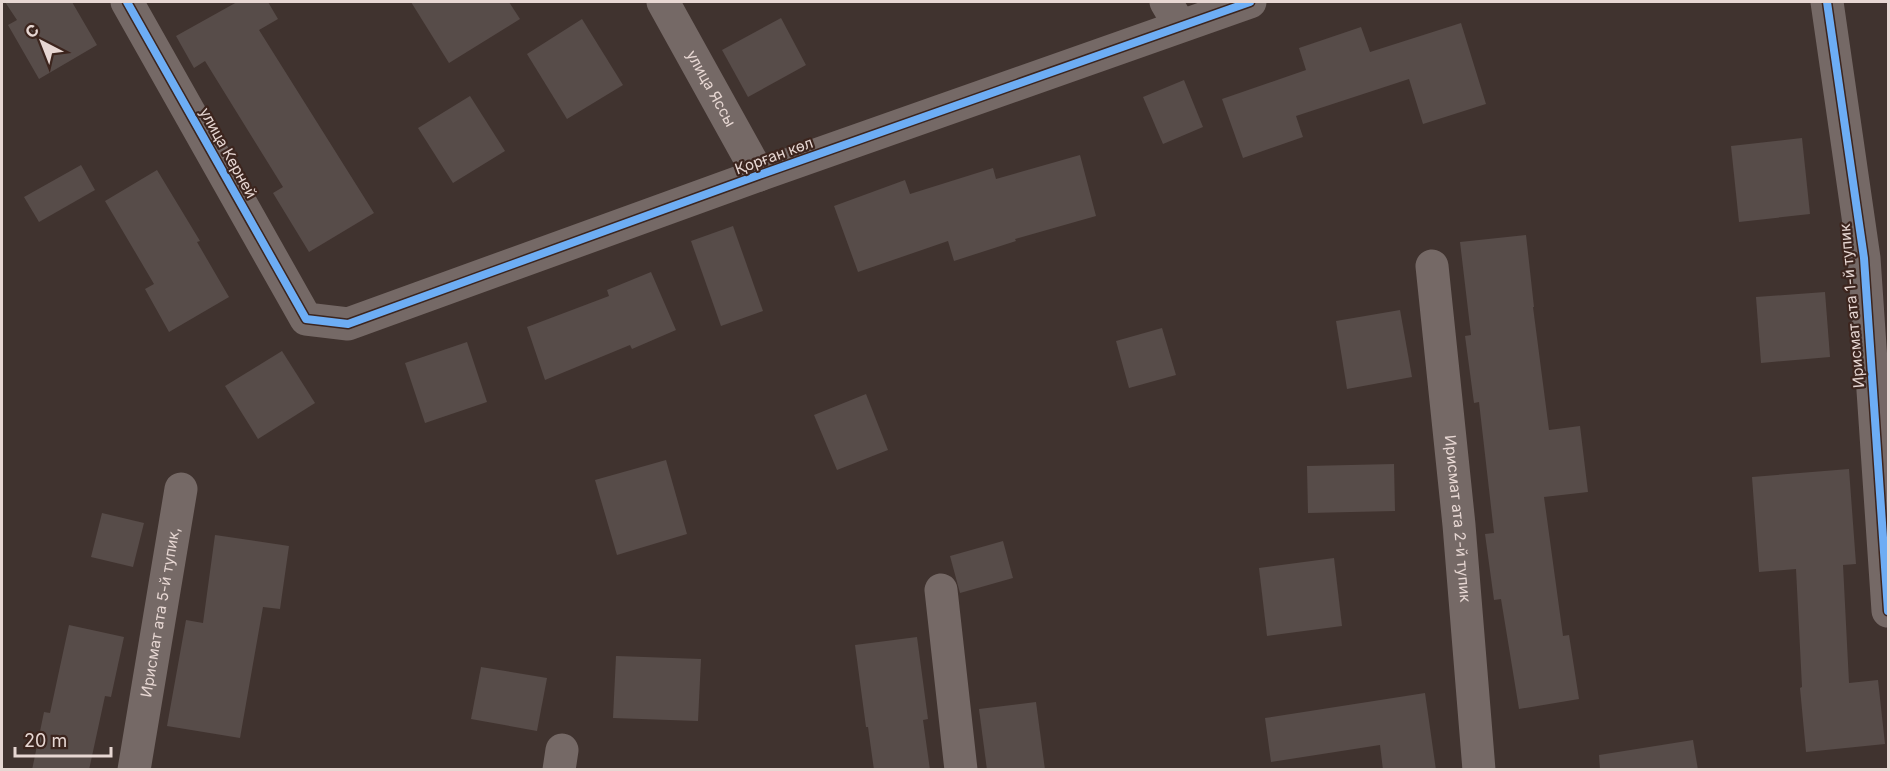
<svg xmlns="http://www.w3.org/2000/svg" width="1890" height="771" font-family="Inter,sans-serif">
<style>
.building{fill:#574c49}
.lines{fill:none;stroke-linecap:round;stroke-linejoin:round}
.minor{stroke:#756966;stroke-width:33}
.cycleway-casing{stroke:#3c251e;stroke-width:11}
.cycleway{stroke:#6dadf4;stroke-width:8}
.labels{text-anchor:middle;stroke-width:4.5;stroke-linejoin:round;paint-order:stroke}
.street-label{font-size:15px;fill:#e7d7d3;stroke:#3c251e}
</style>
<rect width="100%" height="100%" fill="#40332f"/>
<g class="building">
<polygon points="5,2 72,2 97,45 39,79 8,25 17,20"/>
<polygon points="237,2 268,2 278,19 259,30 374,213 309,252 273,193 283,187 205,61 194,68 176,36"/>
<polygon points="411,2 509,2 520,19 449,63"/>
<polygon points="781,18 806,65 748,97 722,50"/>
<polygon points="582,19 623,85 567,119 527,54"/>
<polygon points="1461,23 1486,104 1423,124 1409,79 1296,116 1303,137 1243,158 1222,99 1306,70 1299,48 1361,27 1370,52"/>
<polygon points="1184,80 1203,127 1163,144 1143,97"/>
<polygon points="470,96 505,151 453,183 418,128"/>
<polygon points="1802,138 1810,214 1739,222 1731,146"/>
<polygon points="1080,155 1096,216 1015,239 1016,241 954,261 948,241 858,272 834,206 905,180 910,194 993,168 996,179"/>
<polygon points="81,165 95,190 39,222 24,197"/>
<polygon points="157,170 200,241 197,242 229,297 169,332 145,289 154,284 105,201"/>
<polygon points="733,226 763,311 721,326 691,241"/>
<polygon points="1526,235 1534,307 1533,307 1549,430 1580,426 1588,492 1544,497 1563,636 1569,635 1579,699 1519,709 1501,599 1494,600 1485,534 1494,533 1479,402 1474,403 1465,336 1471,335 1460,242"/>
<polygon points="651,272 676,330 632,349 630,345 545,380 527,327 609,296 607,290"/>
<polygon points="1825,292 1830,357 1761,363 1756,297"/>
<polygon points="1400,310 1412,377 1347,389 1336,321"/>
<polygon points="1162,328 1176,375 1129,388 1116,341"/>
<polygon points="467,342 487,402 425,423 405,363"/>
<polygon points="282,351 315,403 258,439 225,386"/>
<polygon points="866,394 888,450 837,470 814,415"/>
<polygon points="666,460 687,534 617,555 595,480"/>
<polygon points="1394,464 1395,511 1308,513 1307,466"/>
<polygon points="1849,469 1856,564 1843,565 1849,683 1878,680 1885,744 1806,752 1800,688 1802,687 1796,569 1759,572 1752,477"/>
<polygon points="102,513 144,523 133,567 91,557"/>
<polygon points="215,535 289,546 280,609 263,607 240,738 167,726 186,620 203,623"/>
<polygon points="1003,541 1013,578 960,593 950,556"/>
<polygon points="1334,558 1342,626 1267,636 1259,568"/>
<polygon points="69,625 124,637 111,697 105,696 89,770 32,770 44,712 50,713"/>
<polygon points="917,637 928,719 923,720 930,770 874,770 868,727 866,727 855,645"/>
<polygon points="616,656 701,659 698,721 613,718"/>
<polygon points="481,667 547,678 537,731 471,719"/>
<polygon points="1425,693 1436,770 1383,770 1380,745 1271,762 1265,718"/>
<polygon points="1036,702 1045,770 987,770 979,709"/>
<polygon points="1693,740 1698,770 1600,770 1599,755"/>
</g>
<g class="lines">
<g class="minor">
<polyline points="127,2 306,319 348,324 759,175 1250,2"/>
<path id="s1" d="M663,2L759,175"/>
<polyline points="1166,2 1180,26"/>
<polyline points="1827,2 1864,258 1888,611"/>
<path id="s2" d="M1432,266L1459,525L1479,770"/>
<polyline points="941,590 961,770"/>
<path id="s3" d="M134,770L181,489"/>
<polyline points="559,770 562,750"/>
</g>
<defs>
<g id="cycleway">
<polyline points="127,2 306,319 348,324 759,175 1250,2"/>
<polyline points="1827,2 1864,258 1888,611"/>
</g>
</defs>
<use href="#cycleway" class="cycleway-casing"/>
<use href="#cycleway" class="cycleway"/>
</g>
<g class="labels">
<g class="street-label">
<text dy="5" stroke="none"><textPath href="#s1" startOffset="99">улица Яссы</textPath></text>
<text transform="translate(228 153) rotate(61)" y="5">улица Керней</text>
<text transform="translate(774 156) rotate(-20)" y="5">Қорған көл</text>
<text transform="translate(1852 306) rotate(-95)" y="5">Ирисмат ата 1-й тупик</text>
<text dy="5" stroke="none"><textPath href="#s2" startOffset="254">Ирисмат ата 2-й тупик</textPath></text>
<text dy="5" stroke="none"><textPath href="#s3" startOffset="160">Ирисмат ата 5-й тупик,</textPath></text>
</g>
</g>
<rect width="1890" height="771" fill="none" stroke="#e7d7d3" stroke-width="6"/>
<g transform="translate(42 42) rotate(318)" stroke="#3c251e" stroke-width="4.5" paint-order="stroke">
<path d="M0-4.5L10 22L0 15L-10 22Z" fill="#e7d7d3"/>
<text y="-9" font-size="16" font-weight="bold" text-anchor="middle" fill="#e7d7d3">С</text>
</g>
<path d="M15 747v9h96v-9" fill="none" stroke="#e7d7d3" stroke-width="3"/>
<text x="24" y="747" font-size="18" fill="#e7d7d3" stroke="#3c251e" stroke-width="4.5" paint-order="stroke">20 m</text>
</svg>
